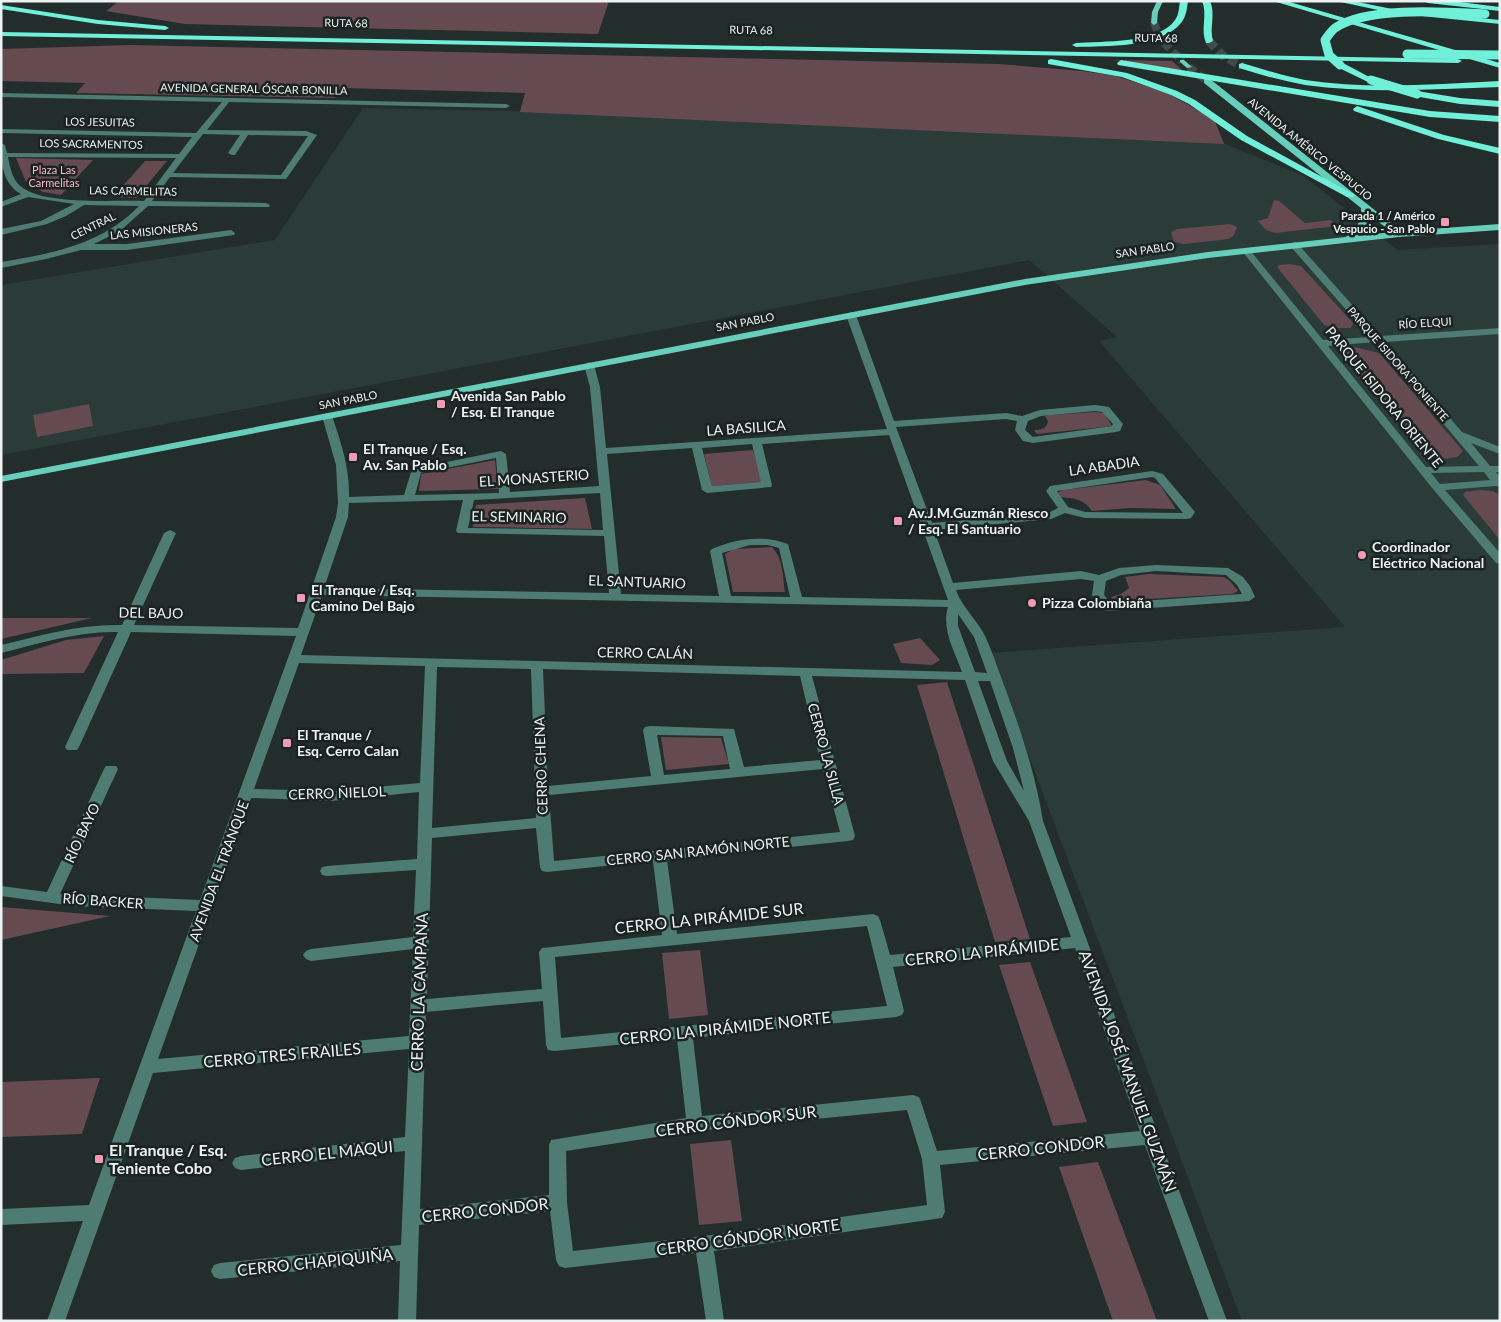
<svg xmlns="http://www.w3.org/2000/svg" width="1501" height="1322" font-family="Lato,sans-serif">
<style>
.built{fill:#2a3b38}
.green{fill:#664a52}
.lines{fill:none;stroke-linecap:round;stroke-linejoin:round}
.major-tunnel{stroke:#414b49;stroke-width:8;stroke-dasharray:8 4;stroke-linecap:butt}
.highway-tunnel{stroke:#414b49;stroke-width:9;stroke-dasharray:9 4.5;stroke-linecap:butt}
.minor{fill:#4e7c73;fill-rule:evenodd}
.major{fill:#67cebc;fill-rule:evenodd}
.highway{fill:#70efd9;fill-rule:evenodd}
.highway-bridge{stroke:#70efd9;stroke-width:9}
.poi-dot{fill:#f09ab5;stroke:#1a2321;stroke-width:2}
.labels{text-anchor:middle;stroke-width:5;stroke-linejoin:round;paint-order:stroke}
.far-street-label{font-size:11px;fill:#ecf2f1;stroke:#1a2321}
.far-park-label{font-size:11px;fill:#ffb6cc;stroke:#1a2321}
.far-poi-label{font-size:11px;font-weight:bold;fill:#ecf2f1;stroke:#1a2321;text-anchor:end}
.poi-label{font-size:14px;font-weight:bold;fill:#ecf2f1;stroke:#1a2321;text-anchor:start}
.street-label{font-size:14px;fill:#ecf2f1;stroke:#1a2321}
.near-street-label{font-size:16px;fill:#ecf2f1;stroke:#1a2321}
.near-poi-label{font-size:16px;font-weight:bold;fill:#ecf2f1;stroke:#1a2321;text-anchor:start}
</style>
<rect width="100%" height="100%" fill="#232d2b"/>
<polygon class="built" points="363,108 1208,125 1225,144 1304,176 1397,250 1500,244 1500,1321 1242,1321 990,653 1345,627 1099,341 1117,337 1029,260 1,455 1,285 275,240"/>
<g class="green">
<polygon points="119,1 609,1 598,34 185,24 106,11"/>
<polygon points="130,45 999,64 1082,71 1116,76 1167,93 1214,119 1224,144 520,112 525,93 344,88 335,98 76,93 85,83 1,81 1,49"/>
<polygon points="1113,60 1172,61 1182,70"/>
<polygon points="16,158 93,160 61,195 43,192 26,182"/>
<polygon points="145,161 167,161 136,198 113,197"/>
<polygon points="1274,200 1279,201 1305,223 1331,220 1337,226 1275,233 1266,230 1258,221 1268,218"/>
<polygon points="1230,224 1237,227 1234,235 1229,239 1184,244 1174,242 1171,232 1177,229"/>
<polygon points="1289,264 1301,266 1353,323 1351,328 1333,328 1324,325 1277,267 1280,265"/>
<polygon points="1355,347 1379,353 1463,451 1457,457 1443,459 1430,454 1344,355 1345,351"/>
<polygon points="89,404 93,426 37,437 33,415"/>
<path d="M1095,412L1104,413L1112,426L1037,434L1034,430C1041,430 1047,429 1048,421L1045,416L1049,415Z"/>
<polygon points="753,450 763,482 712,486 704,454"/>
<polygon points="495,460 498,489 419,491 421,474"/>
<path d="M1146,480L1160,485L1176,509L1130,508L1092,511C1084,499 1073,498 1060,497L1057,493L1063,490Z"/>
<polygon points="1480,490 1493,491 1500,495 1500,540 1463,495 1465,492"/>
<polygon points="585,498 592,529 473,527 476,505"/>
<path d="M772,547C783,558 783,577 785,592H733L725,554L734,549Z"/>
<polygon points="1149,574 1224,577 1230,581 1238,591 1232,594 1114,601 1111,597 1121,594 1129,588 1125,577"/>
<polygon points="1,618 92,618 1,639"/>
<polygon points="104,636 84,673 1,674 1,660 66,640"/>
<polygon points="920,638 940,660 932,665 901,663 893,644"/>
<polygon points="947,682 1030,939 995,942 917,685"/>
<polygon points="661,737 721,738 729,764 666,770"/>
<polygon points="1,907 110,916 1,940"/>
<polygon points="700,950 708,1015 669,1019 662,953"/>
<polygon points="1030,962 1087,1122 1053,1126 999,965"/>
<polygon points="100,1078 82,1134 1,1137 1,1082"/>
<polygon points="731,1140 742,1221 699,1225 690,1144"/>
<polygon points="1098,1162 1157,1321 1113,1321 1059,1167"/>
</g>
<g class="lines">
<g class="major-tunnel">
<polyline points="1154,23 1161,39"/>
<polyline points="1164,43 1182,61"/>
<polyline points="1189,67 1207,81"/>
</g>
<polyline class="highway-tunnel" points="1209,41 1222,55 1242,66"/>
<g class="minor">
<path d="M1,93L506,104L510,106L506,108L229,102L207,130L306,131L317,135L286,179L170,177L152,201L266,203L270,205L269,207L148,206L120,231L94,244H127L231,230L235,233L234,235L127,250H81L46,259L1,268V262C51,254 103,244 139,206L84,205L66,216L47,224L1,235V229L41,221L74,204L28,197L1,207V202L21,194C2,184 1,161 1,143L5,145L7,153L179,154L192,137L1,133V129L196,133L222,102L1,97ZM203,134L240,135L228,153L232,155H235L248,135L308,136L281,175L173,173ZM8,157L176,158L144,201C114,200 47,205 23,188C13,182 10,168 8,157Z"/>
<path d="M1294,242L1297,243L1380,336L1500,328V334L1384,342L1462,432L1500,447V454L1471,443L1490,466H1500V472H1496L1500,477V487L1496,486L1445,490L1500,553V564L1496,563L1433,489L1242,251L1249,249L1323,340L1370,337L1291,247L1290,245ZM1375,342L1479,466L1426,467L1328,346ZM1484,472L1490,480L1440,484L1431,473Z"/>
<path d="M851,312L856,315L894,421L1006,413L1022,416L1040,410L1095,405L1109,407L1123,424L1120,431L1116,432L1033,443L1023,441L1015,430L1017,421L1006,419L896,427L932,523L1048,513L1058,508L1046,491L1050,486L1152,471L1163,474L1195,512L1191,518L1187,519L1085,518L1065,513L1051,519L934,530L953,583L1081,571L1099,575L1119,568L1156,565L1228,568L1243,577L1250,586L1255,597L1249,601L1108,611L1104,610L1092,595L1094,581L1081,579L956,590C962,608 978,620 986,638C992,651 996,664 1001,677C1019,725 1035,771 1043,821L1227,1321H1209L1145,1145L940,1165L945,1212L942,1218L714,1251L724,1321H706L696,1253L565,1268L559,1266L556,1260L550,1211L419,1225L416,1321H398L400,1261L220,1279L214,1277L211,1271L214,1265L220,1263L401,1245L405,1151L241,1170L235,1168L232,1163L235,1158L241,1156L405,1137L409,1049L153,1073L65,1321H47L83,1221L1,1225V1209L89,1205L196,911L74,906L1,896V886L47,892L104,769L106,766H116L118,769L60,894L200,900L296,636L131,632L79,747L77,750H67L65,747L118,632C78,631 40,643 1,653V645C42,635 80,624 122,625L164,533L170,530L176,533L134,625L298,628L336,517L338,503L336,465L322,416L327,413L332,416C341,442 350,469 349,497L404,495L412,469L501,451L506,454L510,492L599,486L590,387L584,365L589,362L594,365L600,387L606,448L887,429L846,315ZM1095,411L1102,412L1113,424L1112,426L1033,437L1025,430L1028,421L1041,416ZM889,435L948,600L802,597L788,544C762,535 737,538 712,549L710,551L719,596L621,594L607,454L692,448L702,490L707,493L771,487L772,485L762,444ZM752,444L761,482L712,486L702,448ZM496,458L499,493L415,495L421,473ZM1152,477L1155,478L1183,513L1085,512L1068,507L1057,491ZM600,493L603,530L468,528L474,500ZM463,500L456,531L458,533L604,536L609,593L324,588L348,517L349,503ZM750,545H768L779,548L790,597L731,596L722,553ZM1156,571L1226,575L1237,585L1242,594L1111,603L1104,595L1106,581L1121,575ZM322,595L948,607C941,629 955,652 962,672L301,655ZM958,614L974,637L987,673L975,672L958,626ZM299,663L425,666L420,783L331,791L254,789ZM437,667L531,669L536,818L432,828ZM543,669L800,676L820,760L744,767L734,729L650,726L645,727L643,730L651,776L548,786ZM812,676L965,680L993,761L1029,821L1071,937L890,955L880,920L878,916L873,914L677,934L667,860L848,841L853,840L855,836ZM978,681H990L1013,748L1024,791L1007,761ZM657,735L723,736L730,769L664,775ZM823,769L840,832L554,861L549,795ZM419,792L417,859L327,866L322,867L320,871L322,875L327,876L416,870L413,937L311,949L306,951L303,955L306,959L311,961L413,949L409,1036L158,1059L251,798L331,801ZM536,828L540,867L542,871L547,872L653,861L662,935L542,948L539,952L542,989L427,999L432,838ZM867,926L887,1006L561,1038L555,957ZM1075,948L1140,1131L937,1151L921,1102L919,1097L913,1095L702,1116L693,1038L896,1017L902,1015L904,1011L893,967ZM543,1001L546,1045L548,1050L554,1051L677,1039L686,1118L551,1140L549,1145V1195L420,1209L426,1012ZM907,1110L922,1159L927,1205L704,1236L573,1251L567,1202L566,1151L695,1131Z"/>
</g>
<g class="major">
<polygon points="1157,1 1163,1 1158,12 1157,23 1154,25 1151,23 1152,12"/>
<polygon points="1180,60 1184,60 1192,67 1187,68 1180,62"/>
<path d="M1204,79H1210L1401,231L1500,224V230L1399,237L1208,258L1025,285L1,482V476L1025,279L1208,252L1346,237C1356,229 1362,222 1361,208L1204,83ZM1369,215L1392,232L1358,236L1366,226Z"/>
</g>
<g class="highway">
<path d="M1180,1H1188C1187,9 1186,17 1181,23C1160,48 1106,46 1076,47L1072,45L1076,43C1102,41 1159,44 1175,20C1179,15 1179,7 1180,1Z"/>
<path d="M1202,1H1210C1216,14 1209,28 1213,41L1209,43H1206C1200,29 1208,15 1202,1Z"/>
<polygon points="1273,1 1286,1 1500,63 1500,68"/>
<polygon points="1336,1 1353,1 1392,9 1500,20 1500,24 1392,13"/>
<polygon points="1424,1 1451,1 1500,7 1500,11 1428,3"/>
<polygon points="1,5 98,20 165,26 169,28 165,30 98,24 1,9"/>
<polygon points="1,32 1458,59 1462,61 1458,63 1,36"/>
<polygon points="1051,59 1127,73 1177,91 1195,100 1247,136 1355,195 1353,197 1347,197 1241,140 1189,104 1171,95 1122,77 1048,64 1048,60"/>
<polygon points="1121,60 1430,111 1500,116 1500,122 1430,117 1118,65 1117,63"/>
<path d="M1242,63C1263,69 1283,76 1305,80C1369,90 1435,84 1500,81V87C1435,89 1370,94 1305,85C1283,81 1261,75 1239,68V64Z"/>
<polygon points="1337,63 1343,63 1375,80 1368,82 1337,67"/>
<polygon points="1417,91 1460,98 1500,101 1500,107 1460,104 1414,96 1413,94"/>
<polygon points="1357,106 1444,135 1500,148 1500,154 1438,139 1354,111 1353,109"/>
</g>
<g class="highway-bridge">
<polyline points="1407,54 1500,55"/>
<path d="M1340,65L1329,55L1325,40C1328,36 1331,31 1335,28C1367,6 1447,12 1485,14"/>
<polyline points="1371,80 1417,94"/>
</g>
</g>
<g class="poi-dot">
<rect x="1440" y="217" width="10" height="10" rx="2.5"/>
<rect x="436" y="399" width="10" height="10" rx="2.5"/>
<rect x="348" y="452" width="10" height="10" rx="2.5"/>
<rect x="893" y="516" width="10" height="10" rx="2.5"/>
<circle cx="1362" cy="555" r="5"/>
<rect x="296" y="593" width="10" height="10" rx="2.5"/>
<circle cx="1032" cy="603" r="5"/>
<rect x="282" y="738" width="10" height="10" rx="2.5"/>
<rect x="94" y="1154" width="10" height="10" rx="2.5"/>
</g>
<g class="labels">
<g class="far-street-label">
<text transform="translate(346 23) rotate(1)" y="4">RUTA 68</text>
<text transform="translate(751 30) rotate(1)" y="4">RUTA 68</text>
<text transform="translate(1156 38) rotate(1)" y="4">RUTA 68</text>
<text transform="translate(254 89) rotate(1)" y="4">AVENIDA GENERAL ÓSCAR BONILLA</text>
<text transform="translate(100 122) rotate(1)" y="4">LOS JESUITAS</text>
<text transform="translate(91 144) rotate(1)" y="4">LOS SACRAMENTOS</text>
<text transform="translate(1310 149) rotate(39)" y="4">AVENIDA AMÉRICO VESPUCIO</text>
<text transform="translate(133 191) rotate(1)" y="4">LAS CARMELITAS</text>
<text transform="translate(93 226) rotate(-26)" y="4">CENTRAL</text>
<text transform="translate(154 231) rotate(-6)" y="4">LAS MISIONERAS</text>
<text transform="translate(1145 250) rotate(-8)" y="4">SAN PABLO</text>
<text transform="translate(745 322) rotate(-11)" y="4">SAN PABLO</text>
<text transform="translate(1425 323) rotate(-4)" y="4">RÍO ELQUI</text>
<text transform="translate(1398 364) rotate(49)" y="4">PARQUE ISIDORA PONIENTE</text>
<text transform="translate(348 400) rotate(-11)" y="4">SAN PABLO</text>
</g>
<g class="far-park-label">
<text x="54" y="174">Plaza Las<tspan x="54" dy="13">Carmelitas</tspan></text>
</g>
<g class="far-poi-label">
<text x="1435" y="220">Parada 1 / Américo<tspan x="1435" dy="13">Vespucio - San Pablo</tspan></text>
</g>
<g class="poi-label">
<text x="451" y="401">Avenida San Pablo<tspan x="451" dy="16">/ Esq. El Tranque</tspan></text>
<text x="363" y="454">El Tranque / Esq.<tspan x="363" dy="16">Av. San Pablo</tspan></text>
<text x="908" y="518">Av.J.M.Guzmán Riesco<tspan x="908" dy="16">/ Esq. El Santuario</tspan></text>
<text x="1372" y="552">Coordinador<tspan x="1372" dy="16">Eléctrico Nacional</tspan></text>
<text x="311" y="595">El Tranque / Esq.<tspan x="311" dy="16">Camino Del Bajo</tspan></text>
<text x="1042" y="608">Pizza Colombiaña</text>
<text x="297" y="740">El Tranque /<tspan x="297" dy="16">Esq. Cerro Calan</tspan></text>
</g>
<g class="street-label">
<text transform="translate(1384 397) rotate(51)" y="5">PARQUE ISIDORA ORIENTE</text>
<text transform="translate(746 428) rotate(-4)" y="5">LA BASILICA</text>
<text transform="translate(1104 466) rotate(-8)" y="5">LA ABADIA</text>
<text transform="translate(534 478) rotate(-4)" y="5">EL MONASTERIO</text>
<text transform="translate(519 517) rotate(1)" y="5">EL SEMINARIO</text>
<text transform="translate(637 582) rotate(2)" y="5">EL SANTUARIO</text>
<text transform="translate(151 613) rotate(1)" y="5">DEL BAJO</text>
<text transform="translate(645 653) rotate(1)" y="5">CERRO CALÁN</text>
<text transform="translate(826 754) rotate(75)" y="5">CERRO LA SILLA</text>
<text transform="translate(541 766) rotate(-92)" y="5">CERRO CHENA</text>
<text transform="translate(337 793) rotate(-2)" y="5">CERRO ÑIELOL</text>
<text transform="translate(82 833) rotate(-65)" y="5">RÍO BAYO</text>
<text transform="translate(698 851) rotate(-6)" y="5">CERRO SAN RAMÓN NORTE</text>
<text transform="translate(219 871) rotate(-70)" y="5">AVENIDA EL TRANQUE</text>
<text transform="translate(103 901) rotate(4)" y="5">RÍO BACKER</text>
</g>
<g class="near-street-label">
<text transform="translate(709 918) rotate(-6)" y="6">CERRO LA PIRÁMIDE SUR</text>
<text transform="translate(982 952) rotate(-6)" y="6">CERRO LA PIRÁMIDE</text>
<text transform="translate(419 992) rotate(-88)" y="6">CERRO LA CAMPANA</text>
<text transform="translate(725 1028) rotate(-6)" y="6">CERRO LA PIRÁMIDE NORTE</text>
<text transform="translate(282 1055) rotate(-5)" y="6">CERRO TRES FRAILES</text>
<text transform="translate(1128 1071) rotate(70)" y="6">AVENIDA JOSÉ MANUEL GUZMÁN</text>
<text transform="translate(736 1121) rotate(-7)" y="6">CERRO CÓNDOR SUR</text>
<text transform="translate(1041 1148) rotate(-6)" y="6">CERRO CONDOR</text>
<text transform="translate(327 1153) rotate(-6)" y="6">CERRO EL MAQUI</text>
<text transform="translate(485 1210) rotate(-6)" y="6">CERRO CONDOR</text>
<text transform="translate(748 1237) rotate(-8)" y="6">CERRO CÓNDOR NORTE</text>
<text transform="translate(315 1262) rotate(-6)" y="6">CERRO CHAPIQUIÑA</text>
</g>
<g class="near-poi-label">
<text x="109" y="1156">El Tranque / Esq.<tspan x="109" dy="18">Teniente Cobo</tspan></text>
</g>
</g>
<rect width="1501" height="1322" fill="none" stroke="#ecf2f1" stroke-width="5"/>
</svg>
